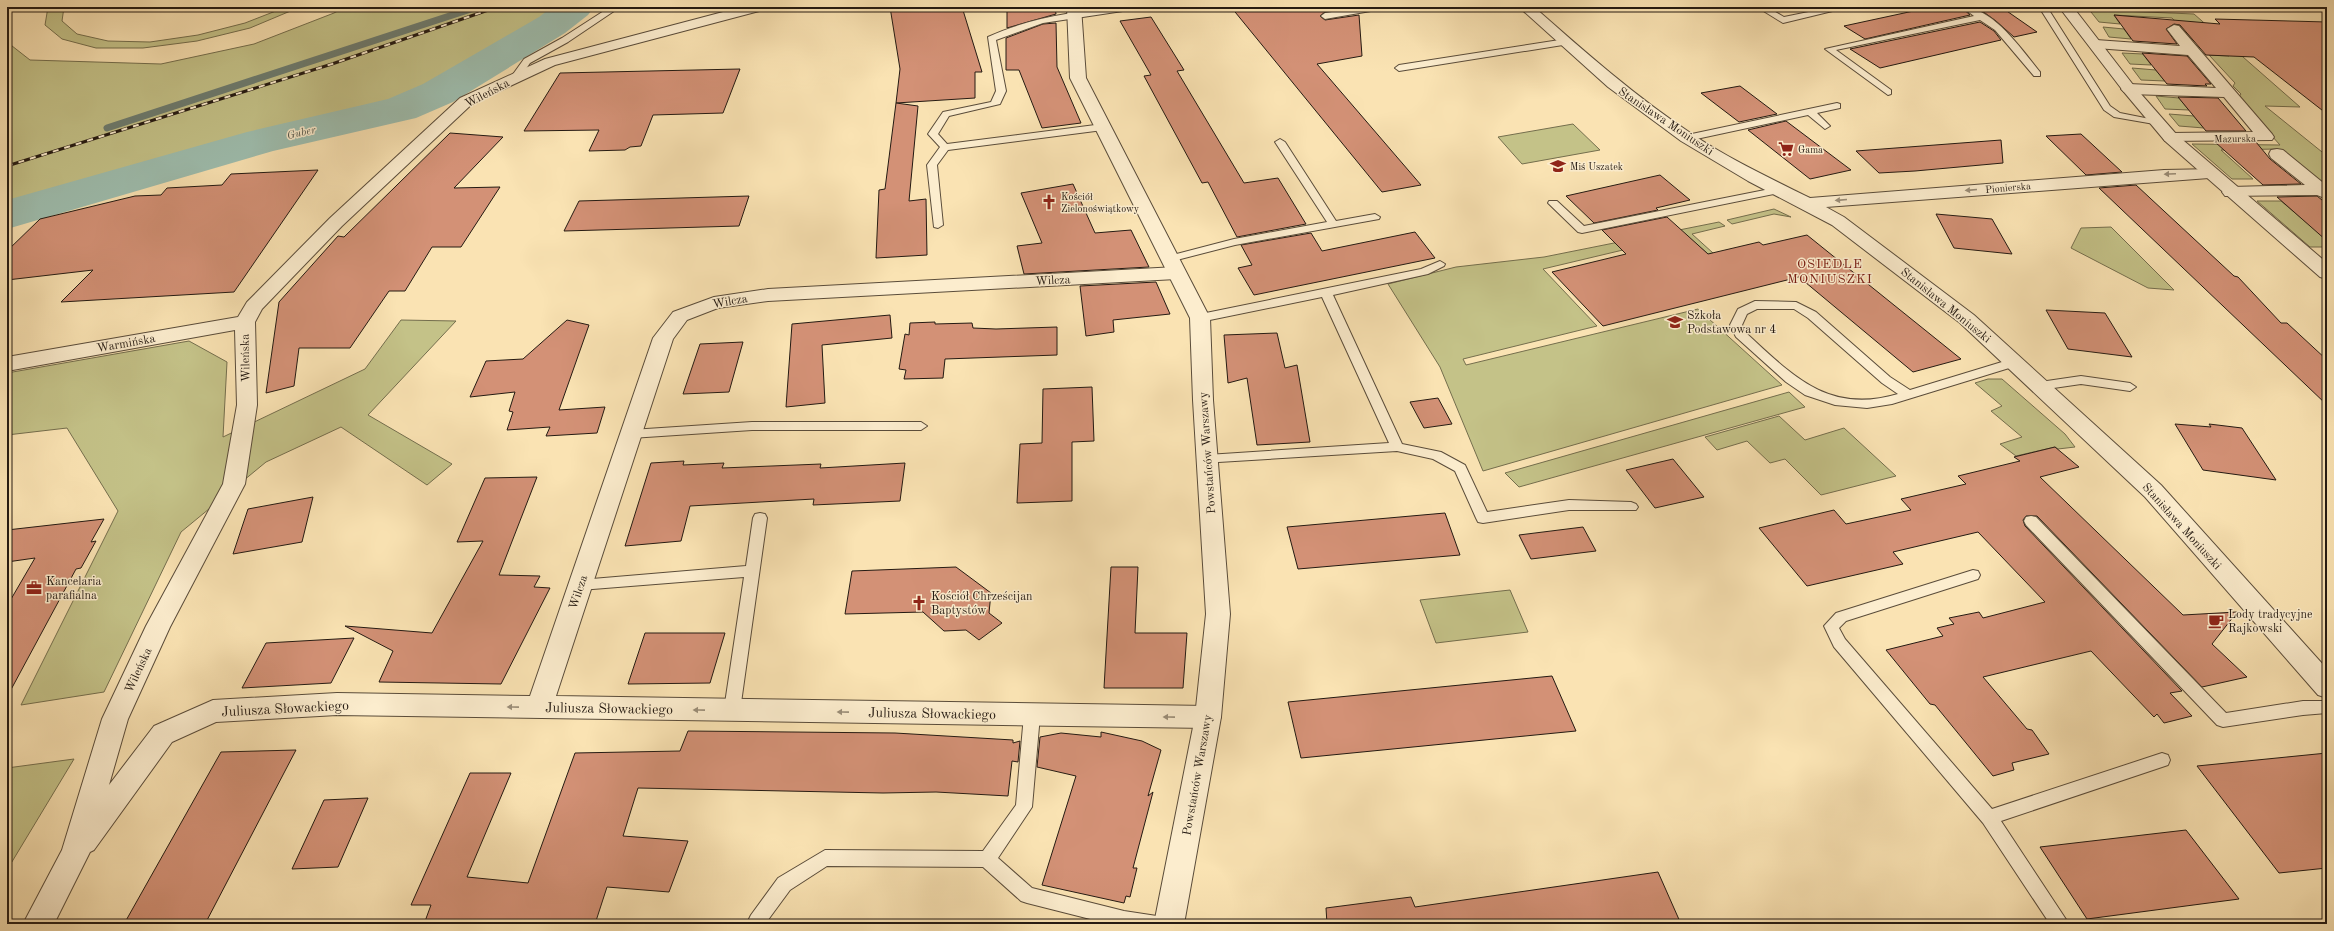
<svg xmlns="http://www.w3.org/2000/svg" width="2334" height="931" font-family="'Old Standard TT',serif">
<style>
.green{fill:#c4c288;stroke:#746e4d}
.lines{fill:none;stroke-linecap:round;stroke-linejoin:round}
.stream{stroke:#6d7c70;stroke-width:7}
.river{fill:#9ebeaf;fill-rule:evenodd}
.building{fill:#d39176;stroke:#241a12}
.service-casing{stroke:#5a4c3a;stroke-width:2}
.minor-casing{stroke:#5a4c3a;stroke-width:2}
.tertiary-casing{stroke:#5a4c3a;stroke-width:2}
.service{fill:#fcedce;fill-rule:evenodd}
.minor{fill:#fcedce;fill-rule:evenodd}
.tertiary{fill:#fcedce;fill-rule:evenodd}
.rail-casing{stroke:#241a12;stroke-width:3}
.rail{stroke:#fcedce;stroke-width:2;stroke-dasharray:6;stroke-linecap:butt}
.oneway{fill:#9b8e79}
.labels{text-anchor:middle;stroke-width:3;stroke-linejoin:round;paint-order:stroke}
.far-street-label{font-size:10px;fill:#241a12;stroke:#fcedce}
.far-poi-label{font-size:10px;fill:#241a12;stroke:#fcedce;text-anchor:start}
.far-water-label{font-size:11px;font-style:italic;fill:#4f5349;stroke:#fcedce}
.street-label{font-size:12px;fill:#241a12;stroke:#fcedce}
.poi-label{font-size:12px;fill:#241a12;stroke:#fcedce;text-anchor:start}
.neighbourhood-label{font-size:13px;letter-spacing:1px;fill:#7a1f14;stroke:#fcedce}
.near-street-label{font-size:14px;fill:#241a12;stroke:#fcedce}
</style>
<rect width="100%" height="100%" fill="#fae3b3"/>
<filter id="stains"><feTurbulence type="fractalNoise" baseFrequency=".005" numOctaves="4"/><feColorMatrix values="0 0 0 0 .2 0 0 0 0 .09 0 0 0 0 .02 0 0 0 .5 -.17"/></filter>
<radialGradient id="worn" r=".72"><stop offset=".6" stop-color="#630" stop-opacity="0"/><stop offset="1" stop-color="#630" stop-opacity=".3"/></radialGradient>
<g class="green">
<polygon points="48,7 64,7 62,21 77,34 108,41 150,42 198,35 245,23 286,7 300,7 250,28 197,41 143,48 96,48 62,39 45,25"/>
<polygon points="345,7 587,7 488,69 428,98 381,117 326,132 85,187 7,212 7,42 30,60 161,64 254,44 334,13"/>
<polygon points="2097,10 2194,14 2300,107 2265,106 2327,156 2327,186 2276,149 2221,150 2253,179 2232,179 2192,144 2280,145 2238,98 2241,94 2233,86 2235,83 2209,55 2229,56 2194,41 2172,18 2114,15 2120,24 2099,22 2091,12"/>
<polygon points="2103,27 2124,29 2131,39 2109,37"/>
<polygon points="2122,53 2143,54 2151,65 2130,64"/>
<polygon points="2132,68 2156,70 2165,81 2141,80"/>
<polygon points="2156,96 2179,98 2189,110 2165,109"/>
<polygon points="2169,114 2194,116 2204,128 2179,126"/>
<polygon points="1573,124 1600,150 1522,164 1498,137"/>
<polygon points="2257,201 2281,201 2327,240 2327,247 2310,247"/>
<polygon points="1774,209 1791,217 1774,214 1732,224 1727,220"/>
<polygon points="1719,222 1725,226 1692,234 1713,253 1709,255 1686,235 1543,269 1597,326 1463,359 1466,365 1698,309 1782,385 1483,471 1440,367 1388,284 1456,267 1544,257"/>
<polygon points="2111,227 2174,290 2148,288 2071,248 2081,228"/>
<polygon points="401,320 456,321 368,415 452,464 427,485 341,427 266,462 181,532 104,692 21,705 118,511 67,428 7,435 7,373 189,341 227,362 223,437 365,369"/>
<polygon points="1988,379 2002,379 2065,434 2075,447 2058,449 2055,447 2016,456 2000,444 2022,437 1991,411 2002,406 1975,383"/>
<polygon points="1789,392 1805,407 1519,487 1505,473"/>
<polygon points="1779,416 1805,440 1844,428 1896,476 1821,495 1785,459 1770,463 1747,441 1717,450 1705,437"/>
<polygon points="1510,590 1528,632 1436,643 1420,600"/>
<polygon points="74,759 7,870 7,768"/>
</g>
<g class="lines">
<polyline class="stream" points="107,128 477,7"/>
<polygon class="river" points="552,7 594,7 588,15 565,33 453,102 416,118 273,151 7,229 7,200 247,132 388,99 423,84 539,17"/>
</g>
<g class="building">
<polygon points="890,7 962,7 982,72 975,72 975,98 896,103 900,69"/>
<polygon points="1013,7 1055,7 1056,14 1007,28 1007,9"/>
<polygon points="1231,7 1356,7 1325,12 1320,16 1325,20 1359,15 1362,56 1317,64 1421,185 1382,192"/>
<polygon points="1932,7 1961,7 1970,15 1865,39 1844,26"/>
<polygon points="1971,7 2001,7 2037,32 2014,37 1996,21 1985,13"/>
<polygon points="2114,15 2220,24 2215,19 2327,22 2327,114 2254,57 2206,55 2180,25 2174,24 2166,29 2177,44 2133,41"/>
<polygon points="1151,17 1184,70 1177,71 1244,183 1278,178 1306,224 1237,237 1208,182 1202,183 1144,76 1151,75 1120,21"/>
<polygon points="1980,22 1994,31 2001,40 1880,68 1850,49"/>
<polygon points="1056,23 1057,67 1081,123 1042,128 1019,70 1006,70 1006,38 1043,24"/>
<polygon points="2142,53 2187,56 2211,84 2205,84 2207,86 2167,84"/>
<polygon points="740,69 723,113 653,115 641,146 630,147 625,150 589,151 599,130 524,131 560,73"/>
<polygon points="1740,86 1777,114 1739,122 1701,93"/>
<polygon points="2178,97 2218,98 2246,131 2206,131"/>
<polygon points="896,103 918,106 909,201 926,199 927,255 876,258 879,190 885,189"/>
<polygon points="1786,121 1851,170 1810,179 1748,130"/>
<polygon points="450,133 503,137 454,188 500,187 461,247 432,247 405,291 389,291 350,348 299,348 294,386 266,393 279,302 338,236 344,237"/>
<polygon points="2081,134 2122,172 2086,175 2046,136"/>
<polygon points="2001,140 2003,163 1915,171 1879,173 1856,151"/>
<polygon points="2215,142 2256,142 2270,159 2301,184 2263,185"/>
<polygon points="318,170 234,292 61,302 93,270 7,280 7,251 40,219 135,196 161,195 167,188 222,185 231,174"/>
<polygon points="1660,175 1690,200 1656,208 1658,210 1594,223 1566,196"/>
<polygon points="1073,184 1095,233 1131,230 1149,267 1024,274 1017,246 1042,243 1021,193"/>
<polygon points="2136,185 2234,276 2238,277 2281,323 2287,323 2327,360 2327,405 2099,188"/>
<polygon points="749,196 739,226 564,231 579,201"/>
<polygon points="2317,196 2327,204 2327,241 2277,197"/>
<polygon points="1936,214 1992,219 2012,254 1954,248"/>
<polygon points="1667,217 1708,254 1759,242 1763,245 1807,235 1961,359 1913,372 1799,277 1603,326 1552,272 1626,254 1602,230"/>
<polygon points="1415,232 1435,258 1254,295 1238,268 1252,265 1241,245 1311,233 1322,251"/>
<polygon points="1156,282 1170,314 1113,320 1114,332 1086,336 1080,286"/>
<polygon points="2046,310 2105,313 2132,357 2068,349"/>
<polygon points="890,315 892,338 822,345 825,403 786,407 792,324"/>
<polygon points="567,320 589,325 559,410 605,407 597,433 546,436 550,427 507,430 513,412 509,411 515,392 470,397 486,361 523,359"/>
<polygon points="935,322 935,324 972,323 973,328 996,329 1057,327 1057,355 945,359 943,378 904,379 906,370 899,369 905,334 909,335 910,323"/>
<polygon points="1277,333 1285,368 1297,365 1310,442 1257,445 1247,378 1228,383 1224,335"/>
<polygon points="743,342 729,392 683,394 700,344"/>
<polygon points="1092,387 1094,441 1072,442 1072,501 1017,503 1020,444 1042,443 1043,389"/>
<polygon points="1438,398 1452,424 1424,428 1410,402"/>
<polygon points="2175,424 2211,427 2209,424 2242,428 2276,480 2203,470"/>
<polygon points="2055,447 2079,467 2040,477 2183,615 2237,612 2212,644 2247,677 2202,687 2037,516 2026,516 2023,520 2025,526 2182,691 2170,693 2192,716 2164,723 2157,714 2154,717 2091,651 1983,677 2027,729 2032,730 2049,754 2012,763 2014,770 1993,776 1935,705 1930,704 1886,650 1943,636 1937,628 1954,624 1949,618 1979,612 1983,618 2045,602 1978,532 1893,552 1903,564 1807,586 1759,528 1834,510 1846,524 1911,510 1901,499 1966,484 1958,476 2020,461 2014,457"/>
<polygon points="1673,459 1704,497 1655,508 1626,470"/>
<polygon points="684,461 683,465 724,463 722,468 821,464 820,468 905,463 900,501 813,505 814,499 690,506 681,541 625,546 651,463"/>
<polygon points="537,477 499,575 540,576 534,587 550,588 501,684 379,682 393,651 345,626 432,633 483,541 457,542 485,478"/>
<polygon points="313,497 302,542 233,554 248,509"/>
<polygon points="1445,513 1460,555 1298,569 1287,527"/>
<polygon points="104,519 91,542 96,541 81,568 76,569 7,697 7,606 35,558 7,562 7,530"/>
<polygon points="1583,527 1596,551 1531,559 1519,535"/>
<polygon points="956,567 991,593 989,613 1002,623 979,640 966,630 944,631 923,612 845,614 852,571"/>
<polygon points="1111,567 1138,567 1135,633 1187,633 1183,688 1104,688"/>
<polygon points="645,633 725,633 710,683 628,684"/>
<polygon points="354,638 331,683 242,688 266,643"/>
<polygon points="1552,676 1576,731 1301,758 1288,702"/>
<polygon points="688,731 895,733 1013,740 1013,743 1020,741 1018,762 1012,761 1008,796 936,792 883,793 638,788 623,836 688,841 669,892 607,887 595,924 424,924 431,905 411,905 470,773 511,773 467,877 528,883 575,753 680,751"/>
<polygon points="1101,732 1142,741 1161,750 1148,796 1153,792 1133,868 1137,868 1130,897 1126,896 1124,903 1042,885 1076,776 1037,767 1040,737 1061,733 1101,737"/>
<polygon points="296,750 205,924 124,924 221,752"/>
<polygon points="2327,753 2327,868 2279,873 2197,766"/>
<polygon points="368,798 338,867 292,869 324,800"/>
<polygon points="2186,830 2239,899 2087,919 2040,847"/>
<polygon points="1658,872 1681,924 1327,924 1326,908 1411,897 1415,907"/>
</g>
<g class="lines">
<defs>
<g id="service">
<polygon points="610,7 620,7 568,42 530,63 519,79 513,79 511,77 524,59 562,38"/>
<path d="M1117,7H1140L1136,9L1043,23L996,40L1006,91L1000,104L949,116L938,134L947,144L1103,124L1108,127L1103,130L948,150L937,165L943,225L938,228L934,227L927,165L940,147L928,134L943,112L991,102L996,91L988,37C1029,18 1073,12 1117,7Z"/>
<polygon points="1366,7 1386,7 1382,9 1325,19 1321,16 1325,13"/>
<polygon points="1757,7 1767,7 1784,17 1833,7 1849,7 1783,23"/>
<path d="M1962,7C1993,7 2022,50 2040,72V76H2034L1995,30L1980,20L1836,50L1891,90V94L1888,95L1825,49L1974,16Z"/>
<polygon points="2039,7 2047,7 2110,106 2120,113 2160,121 2160,125 2114,117 2104,110"/>
<polygon points="1566,39 1569,40 1569,44 1399,71 1395,68 1399,65"/>
<polygon points="1837,103 1840,104 1840,108 1817,113 1830,126 1825,129 1808,115 1687,141 1682,138 1687,135"/>
<polygon points="1280,139 1285,142 1336,221 1375,214 1380,217 1379,219 1235,245 1169,262 1165,261 1165,257 1234,239 1327,222 1275,142"/>
<polygon points="1780,187 1784,188 1784,192 1582,233 1578,232 1548,203 1549,201 1557,201 1584,226"/>
<polygon points="1440,261 1445,264 1444,266 1428,274 1333,295 1402,444 1441,452 1465,465 1487,512 1569,500 1631,502 1636,504 1638,507 1636,510 1569,510 1483,523 1478,522 1476,518 1455,471 1433,459 1397,451 1202,463 1201,460 1202,457 1207,455 1389,443 1322,297 1200,322 1196,321 1194,318 1196,315 1421,269"/>
<path d="M1755,301L1796,302L1816,312L1890,377L1910,390L2015,358L2021,362L2019,365L1892,404L1867,408L1835,405L1805,395L1786,382L1736,337L1730,325L1738,309ZM1757,309H1794L1808,318L1882,383L1898,394C1828,415 1792,375 1745,332L1742,325L1747,314Z"/>
<polygon points="2081,376 2130,383 2136,387 2130,391 2081,384 2040,390 2034,386 2040,382"/>
<polygon points="752,422 921,422 927,426 921,430 752,430 631,438 625,434 631,430"/>
<polygon points="760,513 765,514 767,518 740,710 737,715 732,717 727,715 724,710 744,577 580,590 575,589 573,585 575,581 580,580 746,566 753,518 755,514"/>
<polygon points="2031,516 2036,517 2226,713 2303,701 2327,701 2327,713 2303,715 2223,727 2217,725 2026,525 2024,521 2026,517"/>
<polygon points="1973,570 1978,571 1980,575 1978,579 1846,621 1839,628 1845,639 1992,809 2162,753 2168,755 2170,760 2168,765 2001,821 2069,924 2050,924 1983,823 1834,647 1824,626 1836,613"/>
<polygon points="1032,708 1037,710 1040,715 1032,807 998,858 1032,888 1124,911 1170,918 1173,924 1110,924 1027,903 1021,901 983,867 827,866 790,890 765,924 749,924 748,921 751,915 778,878 825,850 983,851 1016,805 1024,715 1027,710"/>
</g>
<g id="minor">
<polygon points="742,7 765,7 763,10 555,65 472,104 342,226 262,309 255,322 257,405 245,484 170,627 128,719 109,785 154,726 213,700 337,693 530,696 653,338 673,312 714,297 768,289 1176,267 1183,269 1185,273 1183,277 1176,279 768,301 718,308 687,320 673,339 556,696 1208,706 1217,709 1221,717 1217,725 1208,728 337,715 216,722 172,742 94,850 90,852 54,924 23,924 62,850 102,719 146,626 223,484 237,405 235,330 7,371 7,357 238,317 247,302 330,218 460,98 545,59"/>
<path d="M1519,7H1534C1585,52 1636,97 1692,134C1729,159 1770,178 1810,198L2164,170L2215,169L2217,173L2215,177L2209,178L1826,207L1844,217L1974,315L2161,485L2327,669V698L2318,695L2145,497L1960,323L1832,225L1748,181L1681,141L1608,87Z"/>
<polygon points="2174,25 2179,26 2272,134 2274,137 2272,140 2165,141 2163,138 2165,135 2171,133 2253,132 2224,97 2129,94 2124,92 2121,89 2124,86 2129,84 2216,88 2188,55 2096,48 2089,44 2096,40 2180,46 2167,29"/>
<polygon points="2277,149 2283,150 2327,186 2327,199 2317,195 2225,196 2222,192 2225,188 2231,187 2305,185 2271,158 2269,154 2271,150"/>
</g>
<g id="tertiary">
<polygon points="1067,7 1081,7 1086,78 1210,318 1213,400 1230,614 1221,717 1184,924 1154,924 1195,717 1206,614 1193,400 1190,318 1070,78"/>
<polygon points="2059,7 2073,7 2134,86 2177,135 2327,263 2327,279 2320,277 2165,141 2124,92"/>
</g>
</defs>
<use href="#service" class="service-casing"/>
<use href="#minor" class="minor-casing"/>
<use href="#tertiary" class="tertiary-casing"/>
<use href="#service" class="service"/>
<use href="#minor" class="minor"/>
<use href="#tertiary" class="tertiary"/>
<defs>
<polyline id="rail" points="7,166 332,64 497,7"/>
</defs>
<use href="#rail" class="rail-casing"/>
<use href="#rail" class="rail"/>
</g>
<defs><path id="oneway-solid" d="M-6-.8H1V-3.2L6.5 0L1 3.2V.8H-6Z"/></defs>
<g class="oneway">
<use href="#oneway-solid" transform="translate(2170 174) rotate(178)"/>
<use href="#oneway-solid" transform="translate(1971 190) rotate(175)"/>
<use href="#oneway-solid" transform="translate(1841 200) rotate(175)"/>
<use href="#oneway-solid" transform="translate(513 707) rotate(-179)"/>
<use href="#oneway-solid" transform="translate(699 710) rotate(-179)"/>
<use href="#oneway-solid" transform="translate(843 712) rotate(-179)"/>
<use href="#oneway-solid" transform="translate(1169 717) rotate(-179)"/>
</g>
<defs>
<symbol id="supermarket-bare" viewBox="-9 -9 18 18"><path d="M-6-5.5h2.5l.6 2H6L4.5 2H-2.5L-4.4-4H-6ZM-1.5 3.2a1.3 1.3 0 1 0 .1 0ZM3 3.2a1.3 1.3 0 1 0 .1 0Z" fill="#8f2418" stroke="#fcedce" stroke-width="2.5" paint-order="stroke"/></symbol>
<symbol id="school-bare" viewBox="-9 -9 18 18"><path d="M0-5L7-2L0 1L-7-2ZM-4 1L0 2.5L4 1V4Q0 6-4 4Z" fill="#8f2418" stroke="#fcedce" stroke-width="2.5" paint-order="stroke"/></symbol>
<symbol id="church-bare" viewBox="-9 -9 18 18"><path d="M-1.2-6h2.4v3.5h3.3v2.4h-3.3V6h-2.4V-.1h-3.3v-2.4h3.3Z" fill="#8f2418" stroke="#fcedce" stroke-width="2.5" paint-order="stroke"/></symbol>
<symbol id="office-bare" viewBox="-9 -9 18 18"><path d="M-6-3h4V-5.5h4V-3h4V5H-6ZM-1-4.5V-3h2v-1.5ZM-6 0V1H6V0Z" fill="#8f2418" stroke="#fcedce" stroke-width="2.5" paint-order="stroke"/></symbol>
<symbol id="cafe-bare" viewBox="-9 -9 18 18"><path d="M-5.5-4.5H6V0H3Q3 3.5 0 3.5H-2.5Q-5.5 3.5-5.5 0ZM3-3.2v2h1.7v-2ZM-6 4.5H4V6H-6Z" fill="#8f2418" stroke="#fcedce" stroke-width="2.5" paint-order="stroke"/></symbol>
</defs>
<g fill-rule="evenodd">
<use href="#supermarket-bare" x="1775" y="138" width="22" height="22"/>
<use href="#school-bare" x="1547" y="155" width="22" height="22"/>
<use href="#church-bare" x="1038" y="191" width="22" height="22"/>
<use href="#school-bare" x="1664" y="311" width="22" height="22"/>
<use href="#office-bare" x="23" y="577" width="22" height="22"/>
<use href="#church-bare" x="908" y="592" width="22" height="22"/>
<use href="#cafe-bare" x="2205" y="610" width="22" height="22"/>
</g>
<g class="labels">
<g class="far-street-label">
<text transform="translate(2235 138) rotate(-1)" y="4">Mazurska</text>
<text transform="translate(2008 187) rotate(-5)" y="4">Pionierska</text>
</g>
<g class="far-poi-label">
<text x="1798" y="153">Gama</text>
<text x="1570" y="170">Miś Uszatek</text>
<text x="1061" y="200">Kościół<tspan x="1061" dy="12">Zielonoświątkowy</tspan></text>
</g>
<g class="far-water-label">
<text transform="translate(301 132) rotate(-13)" y="4">Guber</text>
</g>
<g class="street-label">
<text transform="translate(487 93) rotate(-28)" y="4">Wileńska</text>
<text transform="translate(1666 121) rotate(34)" y="4">Stanisława Moniuszki</text>
<text transform="translate(1053 280) rotate(-3)" y="4">Wilcza</text>
<text transform="translate(730 301) rotate(-10)" y="4">Wilcza</text>
<text transform="translate(1946 305) rotate(39)" y="4">Stanisława Moniuszki</text>
<text transform="translate(126 343) rotate(-10)" y="4">Warmińska</text>
<text transform="translate(245 358) rotate(-91)" y="4">Wileńska</text>
<text transform="translate(1207 453) rotate(-94)" y="4">Powstańców Warszawy</text>
<text transform="translate(2182 526) rotate(48)" y="4">Stanisława Moniuszki</text>
<text transform="translate(578 592) rotate(-71)" y="4">Wilcza</text>
<text transform="translate(138 670) rotate(-65)" y="4">Wileńska</text>
<text transform="translate(1197 775) rotate(-80)" y="4">Powstańców Warszawy</text>
</g>
<g class="poi-label">
<text x="1687" y="319">Szkoła<tspan x="1687" dy="14">Podstawowa nr 4</tspan></text>
<text x="46" y="585">Kancelaria<tspan x="46" dy="14">parafialna</tspan></text>
<text x="931" y="600">Kościół Chrześcijan<tspan x="931" dy="14">Baptystów</tspan></text>
<text x="2228" y="618">Lody tradycyjne<tspan x="2228" dy="14">Rajkowski</tspan></text>
</g>
<g class="neighbourhood-label">
<text x="1830" y="268">OSIEDLE<tspan x="1830" dy="15">MONIUSZKI</tspan></text>
</g>
<g class="near-street-label">
<text transform="translate(285 708) rotate(-3)" y="5">Juliusza Słowackiego</text>
<text transform="translate(609 708) rotate(1)" y="5">Juliusza Słowackiego</text>
<text transform="translate(932 713) rotate(1)" y="5">Juliusza Słowackiego</text>
</g>
</g>
<rect width="2334" height="931" fill="none" stroke="#fae3b3" stroke-width="24"/>
<rect x="8" y="8" width="2318" height="915" fill="none" stroke="#241a12" stroke-width="2"/>
<rect x="12" y="12" width="2310" height="907" fill="none" stroke="#241a12"/>
<rect width="100%" height="100%" filter="url(#stains)"/>
<rect width="100%" height="100%" fill="url(#worn)"/>
</svg>
